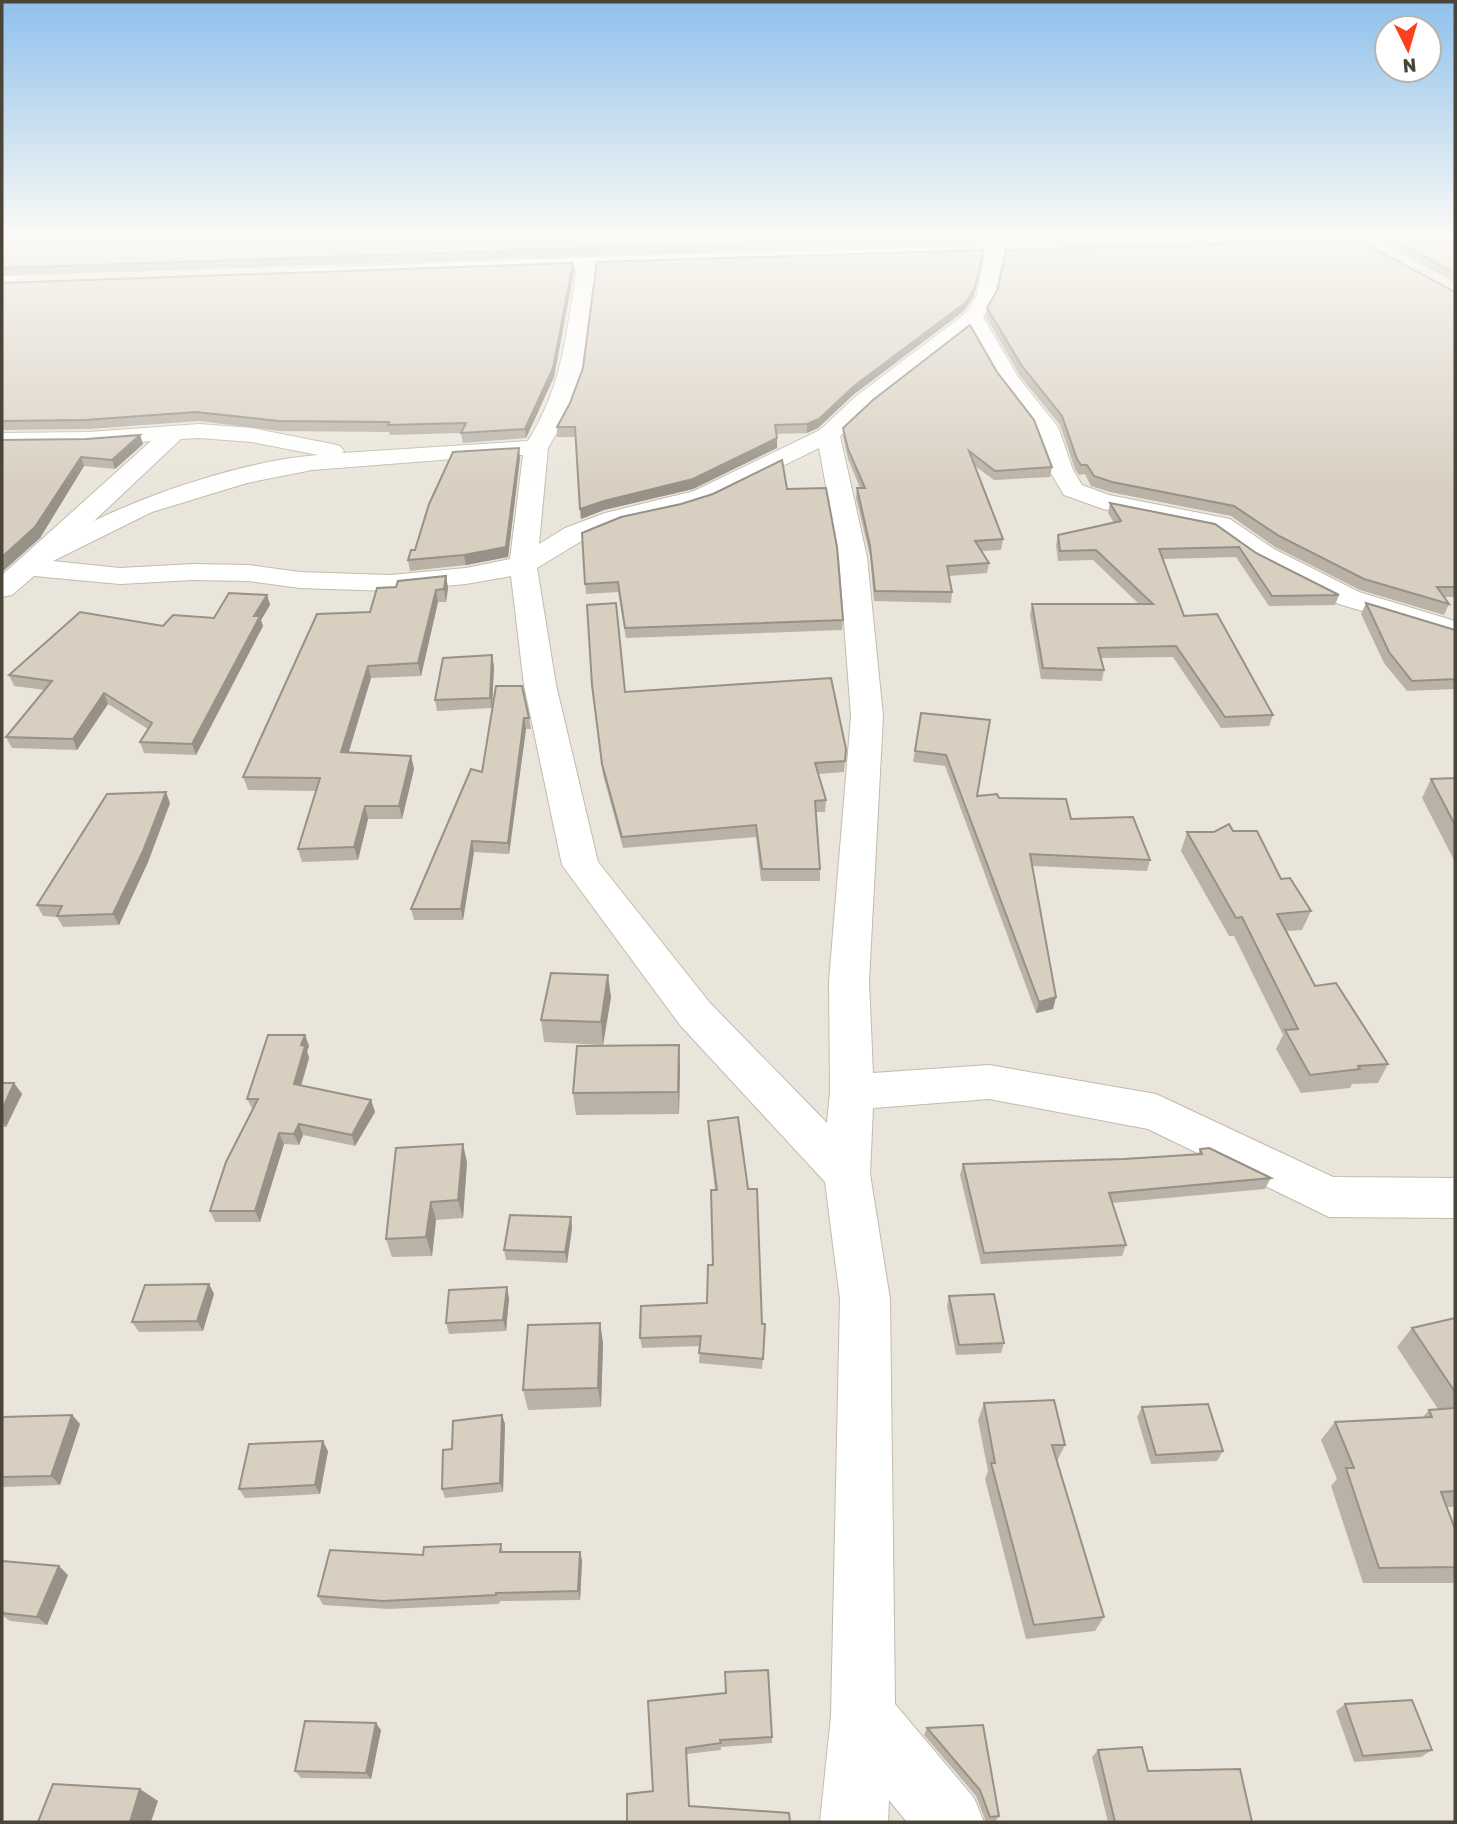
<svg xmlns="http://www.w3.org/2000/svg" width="1457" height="1824" font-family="Rubik,sans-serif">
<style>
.residential{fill:#eae5da}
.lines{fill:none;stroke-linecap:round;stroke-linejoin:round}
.minor-casing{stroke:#c2bbae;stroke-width:2}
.minor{fill:#fff;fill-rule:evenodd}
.wall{fill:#bab2a6}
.shaded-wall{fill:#979187}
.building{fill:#d8cfc1;stroke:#979187;stroke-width:2}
</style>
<rect width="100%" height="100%" fill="#f6f3ec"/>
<rect class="residential" x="2" y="233" width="1453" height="1589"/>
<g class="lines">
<defs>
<g id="minor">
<polygon points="39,233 57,233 10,287 2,288 2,273"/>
<path d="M972,233H989L999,245L1058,244L1067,249L1058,254L1003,256L994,297L983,317L1018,377L1058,427L1073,470L1082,485L1109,495L1230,519L1274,549L1359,592L1455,621V639L1339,604L1254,561L1213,531L1103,509L1064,495L1049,470L1035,428L998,379L970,329L871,407L840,436L867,557L883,716L869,981L873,1073L989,1065L1156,1094L1333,1177L1455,1178V1218L1329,1217L1148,1129L989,1099L873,1108L870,1174L890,1299L895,1704L974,1798L984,1822H907L889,1800L888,1822H820L831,1716L840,1299L825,1182L680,1025L562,865L524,685L511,576L466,584L390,591L300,588L248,581L193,580L120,584L34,576L12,595L2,597V575L151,441L89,446L2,447V433L89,432L199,424L252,428L332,444L340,446L344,451L342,453L528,441C564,383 566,333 577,268L296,278L287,273L290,269L587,257L981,246ZM985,256L976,297L966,313L855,397L820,430L694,491L605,513L565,528L539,544L548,448L569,411L581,376L595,267ZM199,438L252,442L318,455C250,460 155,491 94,521L181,439ZM819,448L839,557L851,716L829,981L830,1092L827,1123L710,1003L598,862L556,685L537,568L583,540L621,524L681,511L712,501ZM505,455H523L510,559L466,568L390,575L300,572L248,565L193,564L120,568L53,561L152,512L247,483L312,470Z"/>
<polygon points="1167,233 1185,233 1196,245 1193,249 1181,249"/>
<polygon points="1376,233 1455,233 1455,241 1209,249 1200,244 1209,239"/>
</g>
</defs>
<use href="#minor" class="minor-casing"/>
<use href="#minor" class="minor"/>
</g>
<g class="wall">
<polygon points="992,233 1326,233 999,241"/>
<polygon points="2,235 977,235 976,243 2,276"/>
<polygon points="1455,236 1455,283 1388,245 1390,238"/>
<polygon points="984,250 974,296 964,311 853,395 818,428 807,433 777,434 777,448 693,489 604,510 581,519 575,437 557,437 557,427"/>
<polygon points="574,271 554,377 526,438 463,443 461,433 390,435 389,432 280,431 199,421 89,429 2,430 2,283"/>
<polygon points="1455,292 1455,597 1444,597 1449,604 1444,615 1360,590 1275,547 1231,516 1110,492 1091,486 1085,474 1079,475 1075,469 1060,425 1020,376 986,317 987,308"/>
<polygon points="843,428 1052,467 1050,477 994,480 975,466 1003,539 1001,550 981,551 989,563 987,573 949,576 952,592 951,603 874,601 870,556 856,498 857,488 860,488 848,459 843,437"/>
<polygon points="140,435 143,444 115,469 84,466 40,538 2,572 2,440 86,439"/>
<polygon points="520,458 508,557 466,565 410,571 408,560 415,550"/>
<polygon points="787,489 843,620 842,630 626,638 618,592 586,594 582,533"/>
<polygon points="1110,503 1256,553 1339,595 1335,605 1269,606 1236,557 1163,559 1184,616 1273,715 1269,726 1221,728 1173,657 1101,658 1104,670 1102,681 1041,679 1030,615 1032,604 1139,604 1093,560 1058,561 1056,545 1058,535 1114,523 1108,513"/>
<polygon points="446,576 448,588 446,602 438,602 421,676 371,678 348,752 411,756 414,769 402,819 368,819 358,860 302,862 298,849 316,791 248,790 243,777 370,612 396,587"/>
<polygon points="267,595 270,605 261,620 263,626 196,755 144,753 140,742 148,729 108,704 77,750 12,748 6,737 45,690 14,686 9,675 163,626 214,618"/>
<polygon points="1366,603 1455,630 1455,689 1407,691 1384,663 1361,614"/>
<polygon points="494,666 492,708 437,711 435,700"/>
<polygon points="496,686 529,718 531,729 526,729 509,854 474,852 463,920 414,920 411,909 482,772"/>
<polygon points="625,692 846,749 844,772 818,774 826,800 825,812 816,812 820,869 820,881 761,881 756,837 623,848 603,775 593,695"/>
<polygon points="921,713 977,796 999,798 1071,819 1150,860 1147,871 1032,866 1056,997 1053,1009 1036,1013 945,766 913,762"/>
<polygon points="1455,778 1455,860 1454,860 1422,798 1431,779"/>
<polygon points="170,803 148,862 119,925 63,927 57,917 43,916 37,905"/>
<polygon points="1233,831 1281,879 1311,911 1302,930 1286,931 1315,986 1388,1064 1378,1083 1352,1084 1350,1088 1301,1093 1276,1049 1283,1035 1234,936 1229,936 1181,851 1187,832"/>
<polygon points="611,997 603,1045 544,1042 541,1020"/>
<polygon points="305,1035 309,1046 307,1051 309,1058 301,1086 371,1100 375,1112 355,1146 303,1135 299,1145 284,1144 260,1222 215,1222 210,1211 253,1110 247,1099"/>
<polygon points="680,1067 679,1114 576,1115 573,1093"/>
<polygon points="2,1083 14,1083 22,1094 6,1127 2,1127"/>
<polygon points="708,1121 762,1324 765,1324 762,1369 699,1363 700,1346 642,1348 640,1338 707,1303 713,1265 715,1190 708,1132"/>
<polygon points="1200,1149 1271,1178 1265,1189 1112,1203 1126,1245 1122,1256 981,1264 960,1175 963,1164 1124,1159 1198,1154"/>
<polygon points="467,1162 463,1218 436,1220 432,1256 392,1257 386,1239"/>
<polygon points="571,1217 572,1228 567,1263 506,1260 504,1250"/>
<polygon points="209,1284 214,1294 203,1331 139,1332 132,1322"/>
<polygon points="949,1296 1004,1343 1001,1353 956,1355 947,1306"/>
<polygon points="509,1298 506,1331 449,1334 446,1323"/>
<polygon points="1455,1318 1455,1507 1447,1507 1455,1529 1455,1581 1452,1583 1363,1583 1331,1486 1337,1479 1321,1440 1335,1422 1423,1417 1429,1410 1438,1409 1397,1347 1412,1328"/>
<polygon points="600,1323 603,1343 601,1407 528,1410 523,1390"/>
<polygon points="984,1403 1065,1445 1057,1461 1104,1617 1095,1631 1026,1639 985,1479 988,1471 978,1420"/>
<polygon points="1142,1407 1223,1451 1217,1461 1151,1464 1137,1417"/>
<polygon points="72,1415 80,1424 60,1485 2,1487 2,1420"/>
<polygon points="502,1415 505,1424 503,1492 445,1498 442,1489 452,1449"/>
<polygon points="328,1451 320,1494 245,1498 239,1489"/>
<polygon points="501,1544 503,1552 580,1552 582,1561 580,1600 500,1601 499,1604 388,1609 323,1605 318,1596 423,1555"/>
<polygon points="2,1561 68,1575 47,1625 10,1621 2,1615"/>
<polygon points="648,1701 772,1737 772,1743 721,1747 721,1750 687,1754 627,1822 653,1791"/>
<polygon points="1345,1704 1432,1750 1421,1757 1354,1762 1336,1711"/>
<polygon points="983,1725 999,1816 995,1822 986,1822 976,1796 924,1735 927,1728"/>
<polygon points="381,1730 371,1779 301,1778 295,1771"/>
<polygon points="1098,1750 1148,1771 1252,1822 1108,1822 1092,1757"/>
</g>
<g class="shaded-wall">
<polygon points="984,250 974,296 964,311 853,395 818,428 807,433 807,424"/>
<polygon points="573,263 574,271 554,377 526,438 525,429"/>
<polygon points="140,435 143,444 115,469 112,460"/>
<polygon points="777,438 777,448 693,489 604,510 581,519 580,509"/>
<polygon points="519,448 520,458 508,557 466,565 464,555"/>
<polygon points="81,457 84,466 40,538 2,572 2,557"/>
<polygon points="446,576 448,588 446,602 444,589"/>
<polygon points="436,590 438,602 421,676 418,663"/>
<polygon points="267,595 270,605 261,620 263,626 196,755 192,744 254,616"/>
<polygon points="492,655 494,666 492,708 490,698"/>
<polygon points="368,666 371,678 345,765 341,752"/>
<polygon points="104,693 108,704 77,750 73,739"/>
<polygon points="524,718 526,729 509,854 508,843"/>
<polygon points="411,756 414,769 402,819 399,806"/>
<polygon points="166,792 170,803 148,862 119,925 113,914"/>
<polygon points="365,806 368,819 358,860 354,847"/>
<polygon points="472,841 474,852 463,920 461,909"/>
<polygon points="608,975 611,997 603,1045 601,1022"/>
<polygon points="1056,997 1053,1009 1036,1013 1039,1002"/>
<polygon points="305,1035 309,1046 307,1051 309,1058 298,1096 294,1084 301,1045"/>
<polygon points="679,1045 680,1067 679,1114 678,1092"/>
<polygon points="14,1083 22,1094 6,1127 2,1120 2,1110"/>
<polygon points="371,1100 375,1112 355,1146 352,1135"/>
<polygon points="299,1124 303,1135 299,1145 294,1134"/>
<polygon points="279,1133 284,1144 260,1222 255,1211"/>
<polygon points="463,1144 467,1162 463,1218 458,1200"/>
<polygon points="431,1202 436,1220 432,1256 426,1237"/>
<polygon points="571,1217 572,1228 567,1263 565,1252"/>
<polygon points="209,1284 214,1294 203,1331 197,1321"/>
<polygon points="507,1287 509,1298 506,1331 503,1320"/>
<polygon points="600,1323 603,1343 601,1407 598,1388"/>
<polygon points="72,1415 80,1424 60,1485 51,1476"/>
<polygon points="502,1415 505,1424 503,1492 500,1483"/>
<polygon points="323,1441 328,1451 320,1494 315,1485"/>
<polygon points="580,1552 582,1561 580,1600 578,1591"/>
<polygon points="59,1566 68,1575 47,1625 37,1617"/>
<polygon points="376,1723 381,1730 371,1779 366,1773"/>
<polygon points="140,1789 158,1801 151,1822 130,1822"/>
</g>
<g class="building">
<polygon points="73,233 976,233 977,235 2,268 2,235"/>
<polygon points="1455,236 1455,273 1390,238"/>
<polygon points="1356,239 1455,292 1455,587 1437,587 1449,604 1364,579 1279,536 1234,506 1112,482 1094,476 1087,465 1081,465 1077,459 1062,416 1022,366 987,308 998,289 1006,250"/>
<polygon points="984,250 975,288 965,303 854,386 819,419 807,424 775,425 777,438 693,479 604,501 580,509 575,427 557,427 570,403 583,368 597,262"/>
<polygon points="573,263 553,368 525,429 461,433 466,423 388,425 389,422 278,421 196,412 85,420 2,421 2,283"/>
<polygon points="970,325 997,372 1034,420 1052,467 995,471 969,451 1003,539 975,541 989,563 947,566 952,592 875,591 870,546 857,488 865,488 848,449 843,428 873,400"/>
<polygon points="140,435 112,460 81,457 35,527 2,557 2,440 86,439"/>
<polygon points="519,448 506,547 464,555 408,560 411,550 415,550 429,504 453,452"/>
<polygon points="782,460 787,489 826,488 837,547 843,620 625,628 618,582 585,584 582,533 621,517 681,504 713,494"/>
<polygon points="1110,503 1215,524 1256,553 1339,595 1272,596 1239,547 1159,549 1184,616 1217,614 1273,715 1225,717 1176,646 1098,648 1104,670 1043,668 1032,604 1153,604 1096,550 1060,551 1058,535 1121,521"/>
<polygon points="446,576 444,589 436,590 418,663 368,666 341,752 411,756 399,806 365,806 354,847 298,849 320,778 243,777 317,614 370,612 377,588 396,587 398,581"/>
<polygon points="229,593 267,595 254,616 260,616 192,744 140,742 152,723 104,693 73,739 6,737 52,681 9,675 80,612 163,626 173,615 214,618"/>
<polygon points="616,603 625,692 831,678 846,749 845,761 815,763 826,800 815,801 820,869 762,869 756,825 622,837 602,764 592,685 587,605"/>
<polygon points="1366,603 1455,630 1455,679 1412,681 1389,652"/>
<polygon points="492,655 490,698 435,700 443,658"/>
<polygon points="496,686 522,686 529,718 524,718 508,843 472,841 461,909 411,909 471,769 482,772"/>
<polygon points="921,713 990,720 977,796 997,794 999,798 1066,799 1071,819 1133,817 1150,860 1030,854 1056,997 1039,1002 946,755 915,751"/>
<polygon points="1455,778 1455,825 1431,779"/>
<polygon points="166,792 143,851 113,914 57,916 62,906 37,905 107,794"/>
<polygon points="1229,824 1233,831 1257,831 1281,879 1290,878 1311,911 1277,914 1315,986 1336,983 1388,1064 1358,1066 1360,1069 1310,1075 1285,1030 1298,1029 1242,917 1236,918 1187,832 1214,832"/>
<polygon points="551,973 608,975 601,1022 541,1020"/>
<polygon points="268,1035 305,1035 301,1045 305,1046 294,1084 371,1100 352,1135 299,1124 294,1134 279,1133 255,1211 210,1211 226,1162 258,1099 247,1099"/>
<polygon points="679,1045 678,1092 573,1093 577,1046"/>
<polygon points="2,1083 14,1083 2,1110"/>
<polygon points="738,1117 748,1189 757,1189 762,1324 765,1324 763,1359 699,1353 701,1336 640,1338 641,1306 707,1303 708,1265 713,1265 711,1190 717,1190 708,1121"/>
<polygon points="463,1144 458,1200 431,1202 426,1237 386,1239 396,1148"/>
<polygon points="1209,1148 1271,1178 1109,1193 1126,1245 984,1253 963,1164 1124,1159 1202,1154 1200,1149"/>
<polygon points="510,1215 571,1217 565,1252 504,1250"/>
<polygon points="209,1284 197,1321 132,1322 145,1285"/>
<polygon points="507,1287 503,1320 446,1323 449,1290"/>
<polygon points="994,1294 1004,1343 959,1345 949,1296"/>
<polygon points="1455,1318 1455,1392 1412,1328"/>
<polygon points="600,1323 598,1388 523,1390 528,1325"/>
<polygon points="1054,1400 1065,1445 1052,1445 1104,1617 1034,1625 991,1463 995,1463 984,1403"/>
<polygon points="1208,1404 1223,1451 1156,1455 1142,1407"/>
<polygon points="1455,1408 1455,1491 1441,1492 1455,1529 1455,1567 1379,1568 1346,1468 1354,1468 1335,1422 1432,1417 1429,1410"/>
<polygon points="72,1415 51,1476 2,1477 2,1420 3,1417"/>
<polygon points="502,1415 500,1483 442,1489 443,1450 452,1449 453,1421"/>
<polygon points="323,1441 315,1485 239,1489 249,1444"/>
<polygon points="501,1544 500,1552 580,1552 578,1591 496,1593 496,1595 383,1601 318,1596 330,1550 423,1555 424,1547"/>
<polygon points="2,1561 59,1566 37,1617 2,1613"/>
<polygon points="768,1670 772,1737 720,1740 721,1743 686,1748 689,1806 789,1813 790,1822 627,1822 627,1794 653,1791 648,1701 726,1693 725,1672"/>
<polygon points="1412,1700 1432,1750 1363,1756 1345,1704"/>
<polygon points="305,1721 376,1723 366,1773 295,1771"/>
<polygon points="983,1725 999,1816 990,1817 980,1790 927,1728"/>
<polygon points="1142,1747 1148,1771 1240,1769 1252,1822 1115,1822 1098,1750"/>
<polygon points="53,1784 140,1789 130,1822 38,1822"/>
</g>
<linearGradient id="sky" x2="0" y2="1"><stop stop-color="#8fc1ec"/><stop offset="0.48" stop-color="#fbfaf6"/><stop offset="1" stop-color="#fbfaf6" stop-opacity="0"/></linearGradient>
<rect width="1457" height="489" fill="url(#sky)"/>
<rect width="1457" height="1824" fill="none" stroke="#4b4439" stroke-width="7"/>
<g transform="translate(1408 49) rotate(175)"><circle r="33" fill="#ffffff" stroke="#b7b4b0" stroke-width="2"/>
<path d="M0-5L12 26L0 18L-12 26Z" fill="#fc3f1d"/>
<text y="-10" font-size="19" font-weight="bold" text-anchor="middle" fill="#4b4439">N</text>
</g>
</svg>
